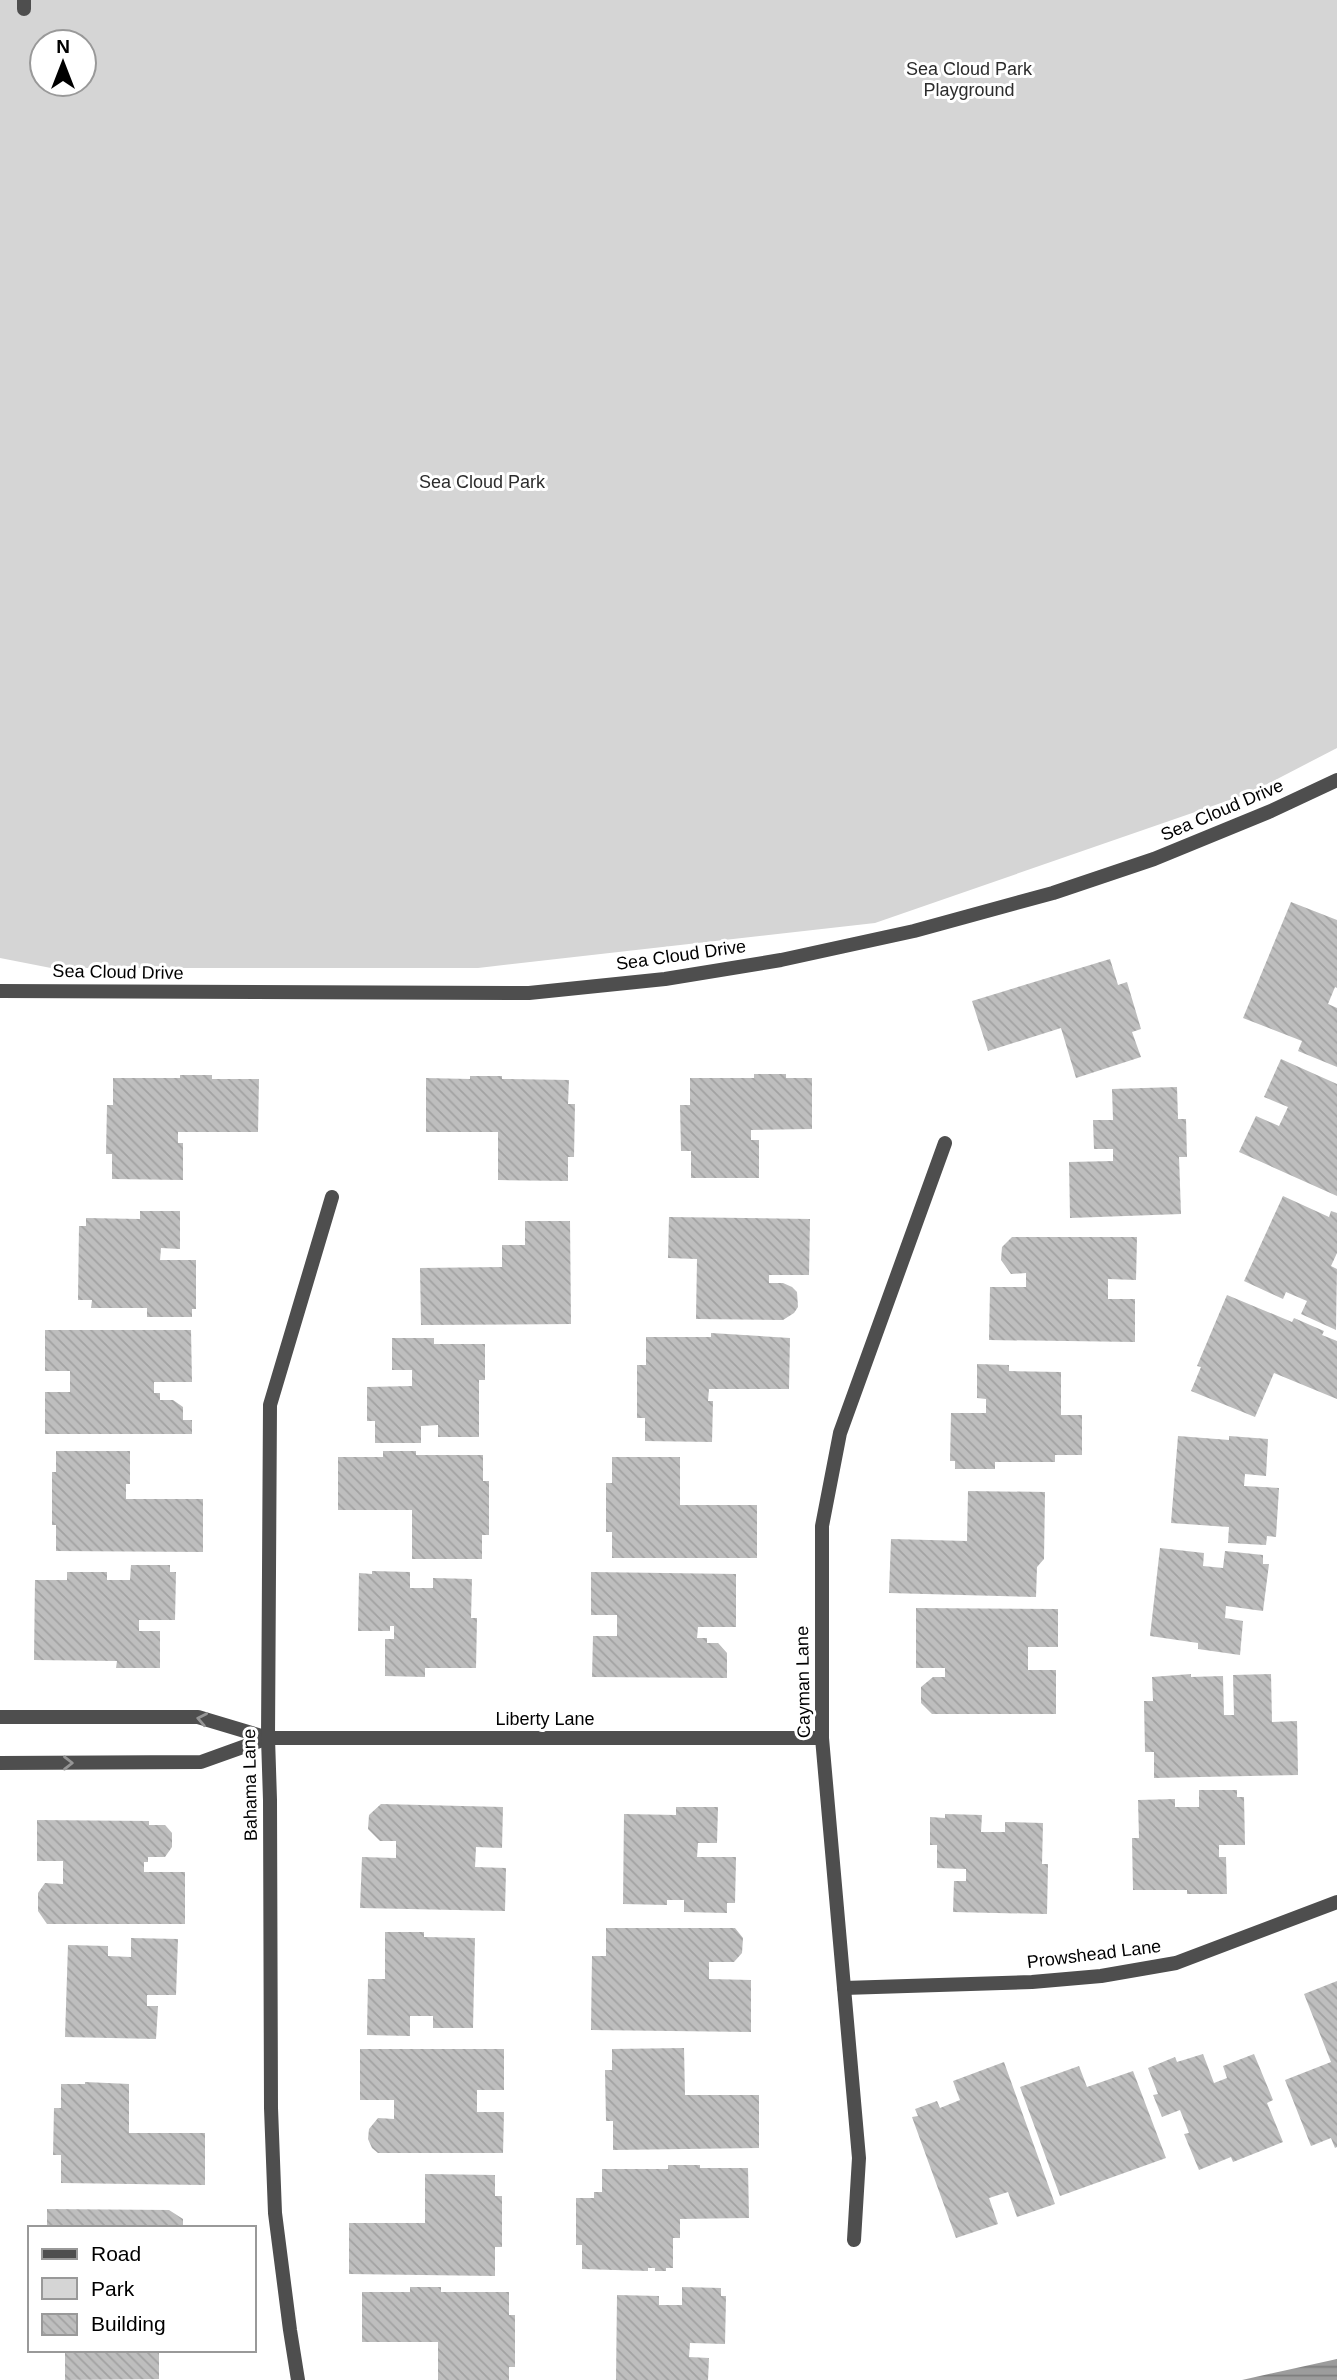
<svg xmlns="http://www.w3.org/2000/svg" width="1337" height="2380" font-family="Helvetica,sans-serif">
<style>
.green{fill:#d5d5d5;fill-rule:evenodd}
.water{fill:url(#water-rules)}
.building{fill:url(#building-back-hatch)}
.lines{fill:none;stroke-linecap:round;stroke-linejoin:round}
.service{stroke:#4e4e4e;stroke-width:14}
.minor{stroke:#4e4e4e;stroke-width:14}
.oneway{stroke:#959595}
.labels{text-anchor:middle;stroke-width:6;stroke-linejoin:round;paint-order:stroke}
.park-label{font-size:18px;fill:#2c2c2c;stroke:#fff}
.street-label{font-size:18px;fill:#000;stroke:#fff}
</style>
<defs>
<pattern id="water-rules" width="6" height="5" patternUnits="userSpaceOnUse" patternTransform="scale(1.75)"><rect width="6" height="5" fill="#9c9c9c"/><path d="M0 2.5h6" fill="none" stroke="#7d7d7d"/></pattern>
<pattern id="building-back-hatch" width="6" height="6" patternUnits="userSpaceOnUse" patternTransform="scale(1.75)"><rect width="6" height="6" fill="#bebebe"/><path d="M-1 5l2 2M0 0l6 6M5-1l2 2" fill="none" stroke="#a2a2a2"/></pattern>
</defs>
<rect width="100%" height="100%" fill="#fff"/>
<path class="green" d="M0,0H1337V748L1250,793L875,923L478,968H51L0,958ZM42,42H84V84H42Z"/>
<polygon class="water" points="1337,2359 1337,2380 1242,2380"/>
<g class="building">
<polygon points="1291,902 1337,920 1337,988 1335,987 1328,1004 1337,1008 1337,1067 1298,1051 1302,1041 1243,1018"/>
<polygon points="1110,959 1118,985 1127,982 1141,1029 1132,1032 1141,1057 1076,1078 1061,1028 988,1051 972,1001"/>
<polygon points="1281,1059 1337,1084 1337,1196 1239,1152 1256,1116 1279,1126 1288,1107 1264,1097"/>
<polygon points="754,1074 786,1074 786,1078 812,1078 812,1129 751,1130 751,1140 759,1140 759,1178 691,1178 691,1151 681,1151 680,1105 690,1105 690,1078 754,1078"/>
<polygon points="180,1075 212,1075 212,1079 259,1079 258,1132 178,1132 178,1143 183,1143 183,1180 112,1179 112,1154 106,1154 107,1105 113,1105 113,1078 180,1078"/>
<polygon points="470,1076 502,1076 502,1079 569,1080 568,1104 575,1104 574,1157 568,1157 568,1181 498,1180 498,1132 426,1132 426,1078 470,1079"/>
<polygon points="1177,1087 1178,1119 1186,1119 1187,1157 1179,1157 1181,1214 1070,1218 1069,1162 1113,1161 1113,1149 1094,1149 1093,1120 1113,1120 1112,1089"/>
<polygon points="1283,1196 1329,1217 1331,1211 1337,1213 1337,1253 1331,1266 1337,1269 1336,1330 1301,1314 1307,1301 1286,1292 1283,1299 1244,1281"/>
<polygon points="140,1211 180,1211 180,1249 161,1248 160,1260 196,1260 196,1309 192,1309 192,1317 147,1317 147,1308 91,1308 92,1300 78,1300 79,1226 86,1226 86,1218 140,1219"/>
<polygon points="669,1217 810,1219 809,1275 769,1275 769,1283 783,1283 792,1287 797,1292 798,1307 794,1313 783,1320 696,1319 697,1259 668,1258"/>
<polygon points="525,1221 570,1221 571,1324 421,1325 420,1268 502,1267 502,1245 525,1245"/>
<polygon points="1012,1237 1137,1237 1136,1280 1108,1279 1108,1299 1135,1299 1135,1342 989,1340 990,1287 1026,1287 1026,1273 1011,1274 1001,1260 1002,1247"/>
<polygon points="1227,1295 1292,1322 1294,1318 1324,1331 1322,1335 1337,1341 1337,1399 1274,1373 1255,1417 1191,1391 1201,1367 1197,1366"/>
<polygon points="45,1330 191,1330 192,1382 154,1382 154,1393 160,1393 160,1400 173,1400 183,1407 183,1420 192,1420 192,1434 45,1434 45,1392 70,1392 70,1371 45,1371"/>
<polygon points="711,1333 790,1338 789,1389 709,1389 708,1401 713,1401 712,1442 645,1441 645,1418 637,1418 637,1365 646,1365 646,1337 711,1337"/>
<polygon points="392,1338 434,1338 434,1344 485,1344 485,1380 479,1380 479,1437 438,1437 438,1425 421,1426 421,1443 375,1443 375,1421 367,1421 367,1387 412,1386 412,1370 392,1370"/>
<polygon points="977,1364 1009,1365 1009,1371 1061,1372 1061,1415 1082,1415 1082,1455 1055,1455 1055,1462 995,1462 995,1469 955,1469 955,1461 950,1461 951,1413 986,1413 986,1399 977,1398"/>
<polygon points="1178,1436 1229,1440 1229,1436 1268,1439 1266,1476 1245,1474 1244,1486 1279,1488 1276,1537 1267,1536 1266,1545 1228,1543 1229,1527 1171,1523"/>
<polygon points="56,1451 130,1451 130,1484 126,1484 126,1499 203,1499 203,1552 56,1551 56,1525 52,1525 52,1472 56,1472"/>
<polygon points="383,1451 416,1451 416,1455 483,1455 483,1481 489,1481 489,1535 482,1535 482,1559 412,1559 412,1510 338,1510 338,1457 383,1457"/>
<polygon points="612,1457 680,1457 680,1505 757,1505 757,1558 612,1558 612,1532 606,1532 606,1483 612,1483"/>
<polygon points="968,1491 1045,1492 1044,1559 1037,1567 1036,1597 889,1593 891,1539 967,1541"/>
<polygon points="1160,1548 1204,1553 1203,1566 1223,1568 1225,1551 1263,1555 1263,1564 1269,1564 1263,1611 1226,1606 1225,1618 1243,1621 1240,1655 1198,1649 1198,1643 1150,1636"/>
<polygon points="131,1565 170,1565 170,1572 176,1572 175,1620 139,1620 139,1631 160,1631 160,1668 116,1668 117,1661 34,1660 35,1580 67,1580 67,1572 107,1572 107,1580 130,1580"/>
<polygon points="372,1571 410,1572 410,1588 433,1588 433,1578 472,1579 471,1618 477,1618 476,1668 425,1668 425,1677 385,1676 385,1639 394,1639 394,1626 390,1626 390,1631 358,1631 359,1573 372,1574"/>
<polygon points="591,1572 736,1574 736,1627 698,1627 697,1638 707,1638 707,1643 718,1643 727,1653 727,1678 592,1677 593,1636 617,1636 617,1615 591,1615"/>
<polygon points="916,1608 1058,1609 1058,1647 1028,1647 1028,1670 1056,1670 1056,1714 932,1714 921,1703 921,1687 933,1677 945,1677 945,1668 916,1668"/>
<polygon points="1191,1674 1191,1677 1223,1676 1224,1715 1234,1715 1233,1675 1271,1674 1272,1722 1297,1721 1298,1775 1154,1778 1154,1752 1145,1752 1144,1701 1153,1701 1152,1677"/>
<polygon points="1199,1790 1237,1790 1237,1797 1244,1797 1245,1845 1219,1845 1219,1857 1226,1857 1227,1894 1187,1894 1187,1890 1133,1890 1132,1838 1139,1838 1138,1800 1175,1799 1175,1807 1199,1807"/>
<polygon points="381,1804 503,1807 502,1848 476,1847 475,1867 506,1868 505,1911 360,1908 362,1857 396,1858 396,1841 380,1841 368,1829 369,1815"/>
<polygon points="676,1807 718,1807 717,1843 698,1843 697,1857 736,1857 735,1903 727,1903 727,1913 684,1912 684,1900 667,1900 667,1905 623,1904 624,1814 676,1815"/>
<polygon points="945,1814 982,1815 981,1832 1005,1832 1005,1822 1043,1823 1042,1864 1048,1864 1047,1914 953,1912 954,1881 966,1881 966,1869 937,1868 937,1845 930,1845 930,1817 945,1818"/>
<polygon points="37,1820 149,1821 149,1825 165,1825 172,1833 172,1847 165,1857 148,1857 148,1862 144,1862 144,1872 185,1872 185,1924 47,1924 38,1911 38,1893 45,1883 63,1884 63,1861 37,1861"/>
<polygon points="606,1928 735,1928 743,1938 742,1953 734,1962 709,1962 709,1979 751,1980 751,2032 591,2030 592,1956 606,1956"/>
<polygon points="385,1932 424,1932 424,1937 475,1938 473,2028 433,2028 433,2016 410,2016 410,2036 367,2035 368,1979 385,1979"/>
<polygon points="131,1938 178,1939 176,1995 147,1995 147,2006 158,2006 156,2039 65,2037 68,1945 108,1946 108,1956 131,1957"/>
<polygon points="1337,1981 1337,2147 1335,2148 1331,2138 1311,2146 1285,2080 1331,2062 1304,1994"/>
<polygon points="684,2048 685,2095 759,2095 759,2148 613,2150 613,2121 606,2121 605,2070 612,2070 612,2049"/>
<polygon points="360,2049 504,2049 504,2090 477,2090 477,2112 504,2112 503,2153 378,2153 372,2148 368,2139 369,2129 378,2118 394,2119 394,2100 360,2100"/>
<polygon points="1203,2054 1214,2083 1227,2078 1223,2066 1254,2054 1273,2100 1267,2103 1283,2142 1233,2162 1231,2157 1199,2170 1184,2134 1189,2133 1180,2110 1162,2117 1153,2095 1158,2094 1148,2068 1175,2057 1177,2062"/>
<polygon points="1004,2062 1055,2204 1017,2217 1008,2192 989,2198 998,2224 956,2238 912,2117 918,2116 915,2109 937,2101 940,2108 960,2100 953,2081"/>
<polygon points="1079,2066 1087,2087 1133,2071 1166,2158 1060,2196 1020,2087"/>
<polygon points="85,2082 129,2084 129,2133 205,2133 205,2185 61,2183 61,2155 53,2155 54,2108 61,2108 61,2084 85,2084"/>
<polygon points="668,2165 700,2165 700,2168 748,2168 749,2218 680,2219 680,2238 673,2238 673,2268 666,2268 666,2271 655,2271 655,2268 648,2268 648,2271 582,2269 582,2245 576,2245 576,2198 594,2198 594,2192 602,2192 602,2169 668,2169"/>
<polygon points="425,2174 495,2175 495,2196 502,2196 502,2247 495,2247 495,2276 349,2274 349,2223 425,2223"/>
<polygon points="47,2209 169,2210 183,2219 183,2228 47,2228"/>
<polygon points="410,2287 441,2287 441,2292 509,2292 509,2315 515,2315 515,2367 509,2367 509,2380 438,2380 438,2342 362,2342 362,2292 410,2292"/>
<polygon points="682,2287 721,2288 721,2296 726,2296 725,2344 690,2343 689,2357 709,2358 708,2380 616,2380 617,2295 659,2296 659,2305 682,2305"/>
<polygon points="65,2350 159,2350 159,2379 65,2380"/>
</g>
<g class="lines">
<polyline class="service" points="24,0 24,9"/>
<g class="minor">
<polyline points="0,991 529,993 665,979 781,960 914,931 1053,893 1154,859 1271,811 1337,780"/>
<polyline points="0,1717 198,1717 268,1738 822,1738"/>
<polyline points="0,1763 201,1762 268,1738"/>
<polyline points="844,1988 1032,1982 1101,1976 1176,1963 1337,1902"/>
<polyline points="854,2240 859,2158 822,1738 822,1526 840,1433 945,1143"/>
<polyline points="298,2380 290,2330 275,2213 271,2108 270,1800 268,1738 270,1405 332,1197"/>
</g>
</g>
<defs><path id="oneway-chevron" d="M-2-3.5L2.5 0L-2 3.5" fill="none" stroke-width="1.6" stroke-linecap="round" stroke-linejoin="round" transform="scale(1.75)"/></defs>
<g class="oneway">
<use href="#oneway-chevron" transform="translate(202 1719) rotate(-169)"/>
<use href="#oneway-chevron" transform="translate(68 1763)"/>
</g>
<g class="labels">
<g class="park-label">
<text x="969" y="75">Sea Cloud Park<tspan x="969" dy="21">Playground</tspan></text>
<text x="482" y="488">Sea Cloud Park</text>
</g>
<g class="street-label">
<text transform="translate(1222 810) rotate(-23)" y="6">Sea Cloud Drive</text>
<text transform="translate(681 955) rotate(-8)" y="6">Sea Cloud Drive</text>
<text transform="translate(118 972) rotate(1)" y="6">Sea Cloud Drive</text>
<text transform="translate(803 1682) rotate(-91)" y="6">Cayman Lane</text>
<text x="545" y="1725">Liberty Lane</text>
<text transform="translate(250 1785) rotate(-91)" y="6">Bahama Lane</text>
<text transform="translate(1094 1954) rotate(-7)" y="6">Prowshead Lane</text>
</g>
</g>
<rect x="28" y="2226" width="228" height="126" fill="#ffffff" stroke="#999999" stroke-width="2"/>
<rect x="42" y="2249" width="35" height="10" fill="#4e4e4e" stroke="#999999" stroke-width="2"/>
<text x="91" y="2261" font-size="21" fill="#000000">Road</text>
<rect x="42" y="2278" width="35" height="21" fill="#d5d5d5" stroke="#999999" stroke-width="2"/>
<text x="91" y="2296" font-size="21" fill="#000000">Park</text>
<rect x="42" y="2314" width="35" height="21" fill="url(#building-back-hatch)" stroke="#999999" stroke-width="2"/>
<text x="91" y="2331" font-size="21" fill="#000000">Building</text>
<g transform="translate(63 63)"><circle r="33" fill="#ffffff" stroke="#999999" stroke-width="2"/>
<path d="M0-5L12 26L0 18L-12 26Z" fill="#000000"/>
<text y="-10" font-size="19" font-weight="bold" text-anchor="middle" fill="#000000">N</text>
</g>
</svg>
